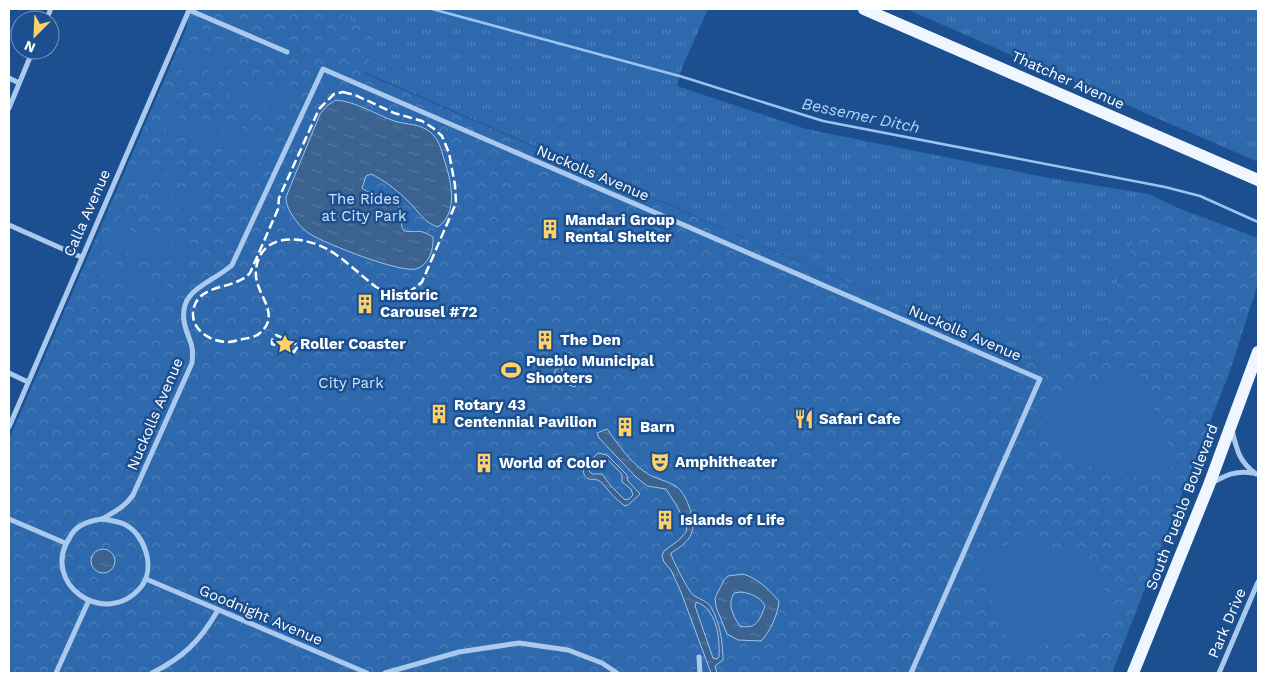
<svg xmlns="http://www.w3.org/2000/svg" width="1267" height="682" font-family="'Work Sans',sans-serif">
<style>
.grass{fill:url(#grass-tufts)}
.park{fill:url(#park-crowns);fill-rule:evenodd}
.pitch{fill:#2e69ad}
.water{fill:url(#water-ripples);stroke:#9cc4f0;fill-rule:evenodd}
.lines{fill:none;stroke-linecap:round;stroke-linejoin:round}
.stream{stroke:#9cc4f0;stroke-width:2.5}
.minor{stroke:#a9c9ee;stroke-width:5}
.primary{stroke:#f0f6ff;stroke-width:12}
.rail{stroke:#fff;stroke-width:2.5;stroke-dasharray:9 4;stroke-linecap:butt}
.labels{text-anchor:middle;stroke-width:5;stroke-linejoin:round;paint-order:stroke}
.street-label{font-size:15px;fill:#fff;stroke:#1b4f8f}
.park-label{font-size:15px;fill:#cfe3fa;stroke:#1b4f8f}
.poi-label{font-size:15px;font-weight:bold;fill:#fff;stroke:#1b4f8f;text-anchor:start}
.water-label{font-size:16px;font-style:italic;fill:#b5d3f5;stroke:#1b4f8f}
</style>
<defs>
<pattern id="grass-tufts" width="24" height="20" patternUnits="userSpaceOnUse" patternTransform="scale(1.25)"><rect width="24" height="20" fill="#2e69ad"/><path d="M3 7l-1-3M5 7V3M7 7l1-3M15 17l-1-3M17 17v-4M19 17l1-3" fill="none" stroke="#4d80b9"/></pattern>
<pattern id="park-crowns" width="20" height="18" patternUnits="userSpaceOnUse" patternTransform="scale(1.25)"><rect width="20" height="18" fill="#2e69ad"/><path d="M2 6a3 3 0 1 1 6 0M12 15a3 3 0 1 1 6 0" fill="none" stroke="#4d80b9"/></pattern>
<pattern id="water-ripples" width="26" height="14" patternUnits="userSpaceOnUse" patternTransform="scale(1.25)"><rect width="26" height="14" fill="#3c6290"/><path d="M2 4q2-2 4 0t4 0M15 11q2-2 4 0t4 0" fill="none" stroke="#597aa1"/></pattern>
</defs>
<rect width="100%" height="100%" fill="#1b4f8f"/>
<g class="grass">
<polygon points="334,9 708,9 682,68 677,86 806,129 1049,178 1149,194 1106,318 1087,351 1068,364 1051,369 1024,359 364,72"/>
<polygon points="906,9 1258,9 1258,162"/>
</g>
<path class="park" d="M187,9H334L379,37L364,73L1024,359L1051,369L1068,364L1087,351L1106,318L1149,194L1178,208L1258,238V283L1230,371L1112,673H9V439L187,27ZM104,549L111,552L107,572H103L96,570L92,563V556Z"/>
<g class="pitch">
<polygon points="195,44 208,50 196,79 182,74"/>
<polygon points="215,53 229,59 216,88 203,82"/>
<polygon points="235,62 249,68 236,97 223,91"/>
<polygon points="258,72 271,77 258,106 245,101"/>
<polygon points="278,80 291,86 279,115 265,109"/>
<polygon points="172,97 186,103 173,132 160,126"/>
<polygon points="193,106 206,111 193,140 180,135"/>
<polygon points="213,114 226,120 213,149 200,143"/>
<polygon points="235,124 248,130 236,159 222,153"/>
<polygon points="255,133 268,138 256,167 243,162"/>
<polygon points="145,161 159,166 146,196 133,190"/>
<polygon points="168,170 181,176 168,205 155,199"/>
<polygon points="190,180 203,186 191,215 178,209"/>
<polygon points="121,214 134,220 121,249 108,243"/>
<polygon points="141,223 154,229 141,258 128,252"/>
<polygon points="161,232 174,237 162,266 148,261"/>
<polygon points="181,240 194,246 182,275 168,270"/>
<polygon points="99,257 167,286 161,301 93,271"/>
<polygon points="1132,366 1139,370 1174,461 1170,472 1120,479 1064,454 1040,421 1035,411 1039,402"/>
<polygon points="1033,539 1090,563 1120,616 1024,653 1011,648 974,554 975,552"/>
</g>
<g class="water">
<path d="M336,100C357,102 375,114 394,121C407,125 419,123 430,132C439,139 441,149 444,159C451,180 459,212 438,227C425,224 416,208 406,199C395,189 384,180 371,174L366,176L362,188L366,191C378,195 400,200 402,215C402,222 400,225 404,231C418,233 419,228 433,237C434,249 429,265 416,269C400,273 326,244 310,234C300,228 285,209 286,197L320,114L328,105Z"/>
<polygon points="561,367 563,372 568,374 575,373 578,379 575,387 554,380 555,370"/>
<path d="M607,429C619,445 629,461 645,472C654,479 667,480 677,487C683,492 686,499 689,506C698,531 692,540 671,553C671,558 688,589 692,594C698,599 708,601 711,607C720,623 723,642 723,660L715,666L717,673H711L681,592L671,570L664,562L662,556L664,551L679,540L686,532L687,527L678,508L666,489L647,486L636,477L599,438L597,433ZM696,602C717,608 720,639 719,657L717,659L713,658L695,606Z"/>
<path d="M598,453L607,455L627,475L628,481L640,494L628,505L625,506C615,499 609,491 602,483C596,475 584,486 583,468ZM601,458L608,460L622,474V482L631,489L633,495L629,499L625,500L611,486L602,474H592L589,471V466L596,459Z"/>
<circle cx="103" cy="561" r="12"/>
<path d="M743,574C759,579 768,589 779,601C778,614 770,632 761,641L738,640L727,634L716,607L715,598L724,580L728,576ZM741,592C750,593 761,597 765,606C760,619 757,630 740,626C733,616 727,605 734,593Z"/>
</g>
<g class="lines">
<polyline class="stream" points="432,9 683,77 823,121 1165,187 1200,196 1258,222"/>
<g class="minor">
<polyline points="46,20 50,11"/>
<polyline points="9,78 19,83"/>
<polyline points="9,108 33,50"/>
<polyline points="9,225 81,257"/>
<polyline points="9,373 28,382"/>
<polyline points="9,427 189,10 287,52"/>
<path d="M1232,430C1237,451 1239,461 1256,474"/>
<path d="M1212,483C1226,475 1236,470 1253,473"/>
<polyline points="9,519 65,543"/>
<path d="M102,519C114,512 125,507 133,495L192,363C194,343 190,344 185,326C176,289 210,285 232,265L323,69L1040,379L911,673"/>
<path d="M102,519C109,520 117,521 124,524C145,534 156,568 141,587C105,630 39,583 70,537C72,533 75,529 80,526C86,522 95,520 102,519Z"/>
<polyline points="146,579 367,673"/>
<polyline points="699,657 700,673"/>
<polyline points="56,673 89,600"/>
<path d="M152,673C184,657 200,641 218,610"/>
<polyline points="385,673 459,652 519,643 568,650 602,663 617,673"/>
<polyline points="1219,673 1258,582"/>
</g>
<g class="primary">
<polyline points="864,9 1258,180"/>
<polyline points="1133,673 1209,485 1258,352"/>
</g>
<g class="rail">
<path d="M343,92L355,95L394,113L422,121L433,128L442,136L449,153L455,185L456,203L422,282C406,297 395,297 376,287C360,275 343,257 325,248C299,235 260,233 256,270C253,293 283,313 260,333C256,337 248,338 243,339C238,340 233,342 228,342C209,342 188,328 194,307C201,283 235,290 250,273L278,209L279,198L319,109L334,94Z"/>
<polygon points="276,335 296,344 298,346 294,352 272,344 272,340"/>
</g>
</g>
<defs>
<symbol id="building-bare" viewBox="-9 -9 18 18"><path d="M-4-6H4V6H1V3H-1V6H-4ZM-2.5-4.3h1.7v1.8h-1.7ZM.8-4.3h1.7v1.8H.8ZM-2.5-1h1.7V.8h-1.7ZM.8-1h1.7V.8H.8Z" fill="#ffd166" stroke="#1b4f8f" stroke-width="2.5" paint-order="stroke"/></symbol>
<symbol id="sight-bare" viewBox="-9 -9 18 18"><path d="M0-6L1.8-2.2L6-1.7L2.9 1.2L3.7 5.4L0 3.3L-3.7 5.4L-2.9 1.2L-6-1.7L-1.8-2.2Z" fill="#ffd166" stroke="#1b4f8f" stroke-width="2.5" paint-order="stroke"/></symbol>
<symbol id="stadium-bare" viewBox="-9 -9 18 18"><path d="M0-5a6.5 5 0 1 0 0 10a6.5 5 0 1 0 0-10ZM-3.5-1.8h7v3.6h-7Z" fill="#ffd166" stroke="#1b4f8f" stroke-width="2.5" paint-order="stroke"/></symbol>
<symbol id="restaurant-bare" viewBox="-9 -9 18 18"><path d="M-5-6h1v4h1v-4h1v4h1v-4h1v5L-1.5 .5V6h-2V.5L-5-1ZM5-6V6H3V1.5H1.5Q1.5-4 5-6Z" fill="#ffd166" stroke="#1b4f8f" stroke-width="2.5" paint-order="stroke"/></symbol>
<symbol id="theatre-bare" viewBox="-9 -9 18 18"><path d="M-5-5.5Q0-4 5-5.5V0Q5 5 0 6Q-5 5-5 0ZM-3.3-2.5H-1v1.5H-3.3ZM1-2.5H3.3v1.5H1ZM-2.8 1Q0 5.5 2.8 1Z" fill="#ffd166" stroke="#1b4f8f" stroke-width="2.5" paint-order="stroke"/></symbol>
</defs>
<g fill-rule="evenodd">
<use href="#building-bare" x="536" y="215" width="28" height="28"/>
<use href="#building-bare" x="351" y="290" width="28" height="28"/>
<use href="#building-bare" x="531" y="326" width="28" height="28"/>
<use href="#sight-bare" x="271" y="330" width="28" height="28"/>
<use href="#stadium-bare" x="497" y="356" width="28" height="28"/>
<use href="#building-bare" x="425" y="400" width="28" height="28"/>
<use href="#restaurant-bare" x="790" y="405" width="28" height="28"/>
<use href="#building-bare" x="611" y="413" width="28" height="28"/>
<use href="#theatre-bare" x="646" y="448" width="28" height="28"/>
<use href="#building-bare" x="470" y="449" width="28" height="28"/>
<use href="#building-bare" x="651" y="506" width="28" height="28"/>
</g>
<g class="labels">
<g class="street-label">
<text transform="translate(1068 80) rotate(24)" y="5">Thatcher Avenue</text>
<text transform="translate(593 173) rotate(23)" y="5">Nuckolls Avenue</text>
<text transform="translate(87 213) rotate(-66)" y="5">Calla Avenue</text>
<text transform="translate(965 333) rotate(23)" y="5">Nuckolls Avenue</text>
<text transform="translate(155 414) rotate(-67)" y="5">Nuckolls Avenue</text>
<text transform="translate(1182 507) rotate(-69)" y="5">South Pueblo Boulevard</text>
<text transform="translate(261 615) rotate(23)" y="5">Goodnight Avenue</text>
<text transform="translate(1227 623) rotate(-67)" y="5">Park Drive</text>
</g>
<g class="park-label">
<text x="364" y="204">The Rides<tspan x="364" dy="17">at City Park</tspan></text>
<text x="351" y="388">City Park</text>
</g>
<g class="poi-label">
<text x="565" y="225">Mandari Group<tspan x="565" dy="17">Rental Shelter</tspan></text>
<text x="380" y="300">Historic<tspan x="380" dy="17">Carousel #72</tspan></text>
<text x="560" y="345">The Den</text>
<text x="300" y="349">Roller Coaster</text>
<text x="526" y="366">Pueblo Municipal<tspan x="526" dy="17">Shooters</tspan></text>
<text x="454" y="410">Rotary 43<tspan x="454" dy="17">Centennial Pavilion</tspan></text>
<text x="819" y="424">Safari Cafe</text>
<text x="640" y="432">Barn</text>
<text x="675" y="467">Amphitheater</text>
<text x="499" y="468">World of Color</text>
<text x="680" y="525">Islands of Life</text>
</g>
<g class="water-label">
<text transform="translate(861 115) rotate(12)" y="6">Bessemer Ditch</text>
</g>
</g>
<rect width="1267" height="682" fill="none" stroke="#ffffff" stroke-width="20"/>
<g transform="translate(35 35) rotate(204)"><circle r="24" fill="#1b4f8f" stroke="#7695bc"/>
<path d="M0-4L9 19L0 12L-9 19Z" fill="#ffd166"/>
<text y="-8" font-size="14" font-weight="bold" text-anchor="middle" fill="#ffffff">N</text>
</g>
</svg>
